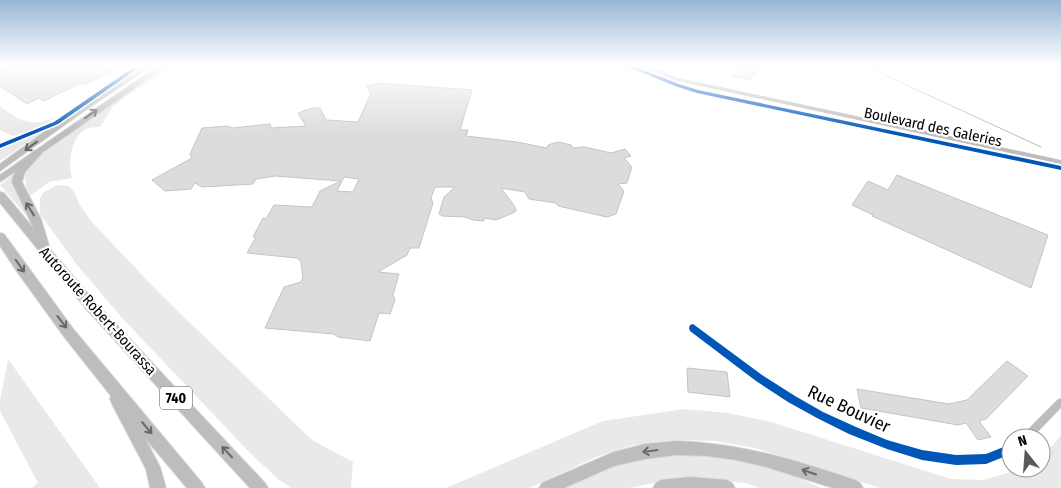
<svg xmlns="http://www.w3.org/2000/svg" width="1061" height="488" font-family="'Fira Sans Condensed',sans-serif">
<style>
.green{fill:#e9e9e9}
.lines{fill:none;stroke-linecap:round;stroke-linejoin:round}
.stream{stroke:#bbb;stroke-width:1}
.building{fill:#dcdcdc;stroke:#c4c4c4;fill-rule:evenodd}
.major-casing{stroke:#dbdbdb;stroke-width:2}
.highway-casing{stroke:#dbdbdb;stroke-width:2}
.minor{fill:#bdbdbd;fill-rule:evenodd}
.major{fill:#bdbdbd;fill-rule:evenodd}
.highway{fill:#bdbdbd;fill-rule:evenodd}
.cycleway-casing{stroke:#fff;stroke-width:3}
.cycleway{fill:#0057b8;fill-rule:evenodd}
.oneway{stroke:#686868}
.labels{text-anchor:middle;stroke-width:4.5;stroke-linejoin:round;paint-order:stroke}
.shield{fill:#fff;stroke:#4c4c4c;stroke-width:1}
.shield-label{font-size:14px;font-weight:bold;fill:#000}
.street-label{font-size:15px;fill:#000;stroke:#fff}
.near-street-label{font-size:18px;fill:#000;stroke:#fff}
</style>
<rect width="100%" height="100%" fill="#fff"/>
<g class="green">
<path d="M173,65H179L129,94L113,107L100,127C97,127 91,127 88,128C70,135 68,163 72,178L49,182L30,196C24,181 22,172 34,160L104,108Z"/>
<path d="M0,106C21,122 32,128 58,116L39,128L13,136L0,130Z"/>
<polygon points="47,129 0,161 0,148"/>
<polygon points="21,167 17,173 32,222 0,185"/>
<polygon points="57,185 69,186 73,190 80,205 91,221 163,297 312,440 353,462 351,488 291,488 278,479 251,454 124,320 77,265 40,214 40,198 44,192"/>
<polygon points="8,359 100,488 32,488 38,483 0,411 0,401"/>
<polygon points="685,409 728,413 771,422 951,479 984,480 1010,472 1017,468 1041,468 1041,453 1053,445 1061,435 1061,488 880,488 755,448 715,441 675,440 633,445 596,457 529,488 446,488 603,421"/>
<polygon points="688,454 741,459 788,474 822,488 759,488 746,483 683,477 629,488 560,488 588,475 630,460"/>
</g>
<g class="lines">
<polyline class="stream" points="863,65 1041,147"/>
</g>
<g class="building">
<polygon points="0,65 97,65 113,71 84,85 81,83 44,101 39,98 27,104 0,86"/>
<polygon points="743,65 764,65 749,80 732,76"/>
<path d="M377,83L472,90L460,130H468L466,136L517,142L547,148L548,145L558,142L571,145L573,148L584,147L611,153L625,149L631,156L624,158L632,167L627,183L618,184L624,191L616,214L607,217L558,206L556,203L529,199L525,192L501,188L515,207L516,211L513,213L496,220L484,218V221L473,220L465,217L442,216L439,214L444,197L455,187H435L431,198L433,203L419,248H410L407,255L378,272L399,274L393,295L395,300L390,314L379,313L370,341L338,337L334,334L265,328L284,287L301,282L303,277L301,262L297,258L247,253L256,237H253L263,218L266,219L274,205L312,207L320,191L341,181L275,176L256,179L253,184L202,187L195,183L191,189L165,191L152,180L192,158L190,154L202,128L227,126L233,128L270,124L271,128L306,126L298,113L312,108H320L326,120L358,122L371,93L366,86ZM344,177L359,179L353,192L337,191Z"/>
<polygon points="897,175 1048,235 1031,288 872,216 873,215 852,205 868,181 888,190"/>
<polygon points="1007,361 1028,376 986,419 979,421 991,437 978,440 966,423 958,425 861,408 857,389 949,404 967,400"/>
<polygon points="687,368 727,372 730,397 688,392"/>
</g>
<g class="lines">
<defs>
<g id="major">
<polygon points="144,65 153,65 87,109 0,171 0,164 81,105"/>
<polygon points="159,65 168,65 0,182 0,175"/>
</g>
<g id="highway">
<path d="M37,150L42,153L25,172L22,182L41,219L50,249L96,303L265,483L268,488H250L88,311L0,203V192L4,193L34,229L12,182C13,169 24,160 34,151Z"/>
<polygon points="0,233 4,234 74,330 202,483 205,488 187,488 145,438 160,467 166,488 150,488 146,469 112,404 110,399 111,396 65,338 18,273 0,246"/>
<path d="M676,441C740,443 795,460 855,480L860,483L863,488H833L766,467L736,460L707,456L676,455L645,459L614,466L564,488H539L542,483L614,452L645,444Z"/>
<polygon points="690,477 727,480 732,483 735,488 653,488 656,483 661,480"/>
</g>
</defs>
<use href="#major" class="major-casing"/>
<use href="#highway" class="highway-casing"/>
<g class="minor">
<polygon points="623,65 631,65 679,84 698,90 1061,166 1061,170 697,93 675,86"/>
<polygon points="637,65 645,65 679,78 1061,160 1061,164 677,81"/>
<polygon points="693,324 762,375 795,396 823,412 856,427 887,440 922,450 956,455 986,454 1011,444 1011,454 986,464 956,465 922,460 887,449 849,434 817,418 788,402 756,381 690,331 689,328 690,325"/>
<polygon points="1061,398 1061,408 1032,438 1020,438 1022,435 1058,399"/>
</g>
<use href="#major" class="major"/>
<use href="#highway" class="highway"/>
<defs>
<g id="cycleway">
<polygon points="137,65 143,65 58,124 0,148 0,144 54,122"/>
<polygon points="623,65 631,65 679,84 698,90 1061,166 1061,170 697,93 675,86"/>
<polygon points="693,324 762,375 795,396 823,412 856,427 887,440 922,450 956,455 986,454 1011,444 1011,454 986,464 956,465 922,460 887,449 849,434 817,418 788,402 756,381 690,331 689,328 690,325"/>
</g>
</defs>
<use href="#cycleway" class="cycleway-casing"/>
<use href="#cycleway" class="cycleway"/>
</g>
<defs><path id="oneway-shaft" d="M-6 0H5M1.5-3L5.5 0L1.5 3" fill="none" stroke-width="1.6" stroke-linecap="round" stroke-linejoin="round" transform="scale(1.25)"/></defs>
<g class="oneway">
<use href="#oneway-shaft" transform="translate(91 114) rotate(-35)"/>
<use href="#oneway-shaft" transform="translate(31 146) rotate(144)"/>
<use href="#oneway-shaft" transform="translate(30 209) rotate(-122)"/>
<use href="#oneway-shaft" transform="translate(20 266) rotate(55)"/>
<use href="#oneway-shaft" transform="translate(62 322) rotate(52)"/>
<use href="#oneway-shaft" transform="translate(147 428) rotate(50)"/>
<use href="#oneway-shaft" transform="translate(650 451) rotate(172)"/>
<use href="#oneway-shaft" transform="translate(227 452) rotate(-133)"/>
<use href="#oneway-shaft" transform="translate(809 472) rotate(-161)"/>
</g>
<linearGradient id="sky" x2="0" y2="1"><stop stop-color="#96b7d6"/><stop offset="0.49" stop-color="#fff"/><stop offset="1" stop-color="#fff" stop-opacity="0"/></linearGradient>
<rect width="1061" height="134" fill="url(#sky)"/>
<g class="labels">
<rect class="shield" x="160" y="386.5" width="32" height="23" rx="4"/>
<g class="shield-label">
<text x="176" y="403">740</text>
</g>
<g class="street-label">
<text transform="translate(933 127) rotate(12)" y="5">Boulevard des Galeries</text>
<text transform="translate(98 311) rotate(48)" y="5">Autoroute Robert-Bourassa</text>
</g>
<g class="near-street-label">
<text transform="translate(849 409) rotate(25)" y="6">Rue Bouvier</text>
</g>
</g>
<g transform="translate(1026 453) rotate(343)"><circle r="24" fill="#ffffff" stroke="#999999"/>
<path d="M0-4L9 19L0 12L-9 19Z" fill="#595959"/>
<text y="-8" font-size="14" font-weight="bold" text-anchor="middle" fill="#000000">N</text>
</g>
</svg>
